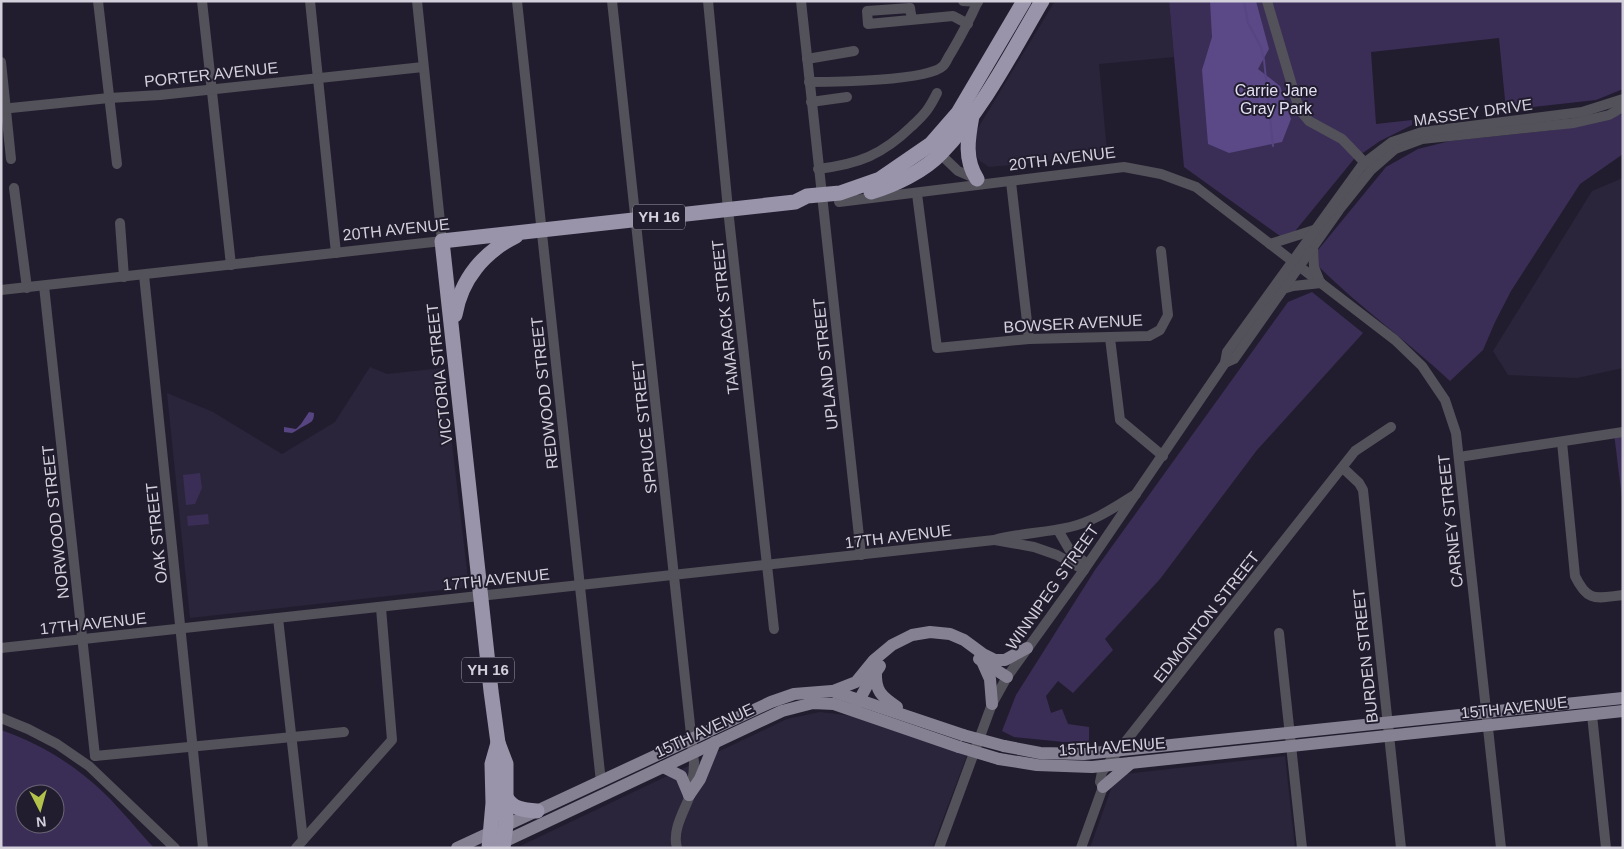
<svg xmlns="http://www.w3.org/2000/svg" width="1624" height="849" font-family="Arial,sans-serif">
<style>
.built{fill:#2b253b}
.green{fill:#3a2e56;fill-rule:evenodd}
.forest{fill:#5b4886}
.water{fill:#574482}
.lines{fill:none;stroke-linecap:round;stroke-linejoin:round}
.stream{stroke:#574482;stroke-width:2}
.minor{stroke:#535159;stroke-width:10}
.major{stroke:#858193;stroke-width:12}
.highway{stroke:#9994a9;stroke-width:15}
.major-bridge{stroke:#858193;stroke-width:12}
.labels{text-anchor:middle;stroke-width:4;stroke-linejoin:round;paint-order:stroke}
.shield{fill:#221d2e;stroke:#9e9aa8;stroke-width:1}
.shield-label{font-size:15px;font-weight:bold;fill:#d3d0dc}
.street-label{font-size:16px;fill:#d3d0dc;stroke:#221d2e}
.park-label{font-size:16px;fill:#e4e0f3;stroke:#221d2e}
</style>
<rect width="100%" height="100%" fill="#221d2e"/>
<g class="built">
<polygon points="1055,1 1169,1 1174,57 1099,64 1107,152 1105,156 989,167 980,161 975,155 975,133"/>
<polygon points="1623,178 1623,368 1577,378 1508,375 1493,351 1592,191"/>
<polygon points="370,367 387,374 443,368 469,587 190,618 167,393 213,412 282,454 335,422"/>
<polygon points="820,712 853,716 967,755 932,848 516,848 787,719"/>
<polygon points="1285,756 1295,848 1090,848 1116,775"/>
</g>
<g class="green">
<polygon points="1169,1 1623,1 1623,89 1596,100 1506,110 1499,38 1371,52 1376,124 1412,120 1412,125 1380,141 1354,159 1287,241 1184,167"/>
<path d="M1623,114V154L1580,184L1511,291L1495,322L1483,350L1450,381C1408,342 1361,308 1319,267L1318,250L1386,167L1418,149L1450,141L1554,130Z"/>
<polygon points="1312,292 1363,333 1257,450 1160,579 1105,639 1113,650 1073,693 1058,681 1046,696 1051,713 1062,709 1068,724 1089,727 1089,741 1064,742 1014,737 1002,731 1016,695 1095,570 1288,302"/>
<polygon points="1623,432 1623,507 1614,433"/>
<polygon points="200,473 202,488 195,504 186,505 183,475"/>
<polygon points="208,514 209,524 188,526 187,516"/>
<path d="M1,730C30,740 58,755 82,774C109,794 131,823 154,848H1ZM25,794H55V824H25Z"/>
</g>
<polygon class="forest" points="1210,1 1256,1 1269,49 1258,69 1280,86 1291,119 1282,142 1229,153 1208,144 1202,70 1212,37"/>
<path class="water" d="M309,412L314,413C314,422 311,422 304,426C299,428 297,431 292,433L284,432V427L296,429L301,424Z"/>
<g class="lines">
<polyline class="stream" points="1244,1 1248,23 1261,47 1264,60 1273,146"/>
<g class="minor">
<polyline points="98,1 117,164"/>
<polyline points="202,1 231,265"/>
<polyline points="310,1 336,253"/>
<polyline points="517,1 601,782"/>
<path d="M612,1L694,762C694,774 692,786 689,798C683,813 672,831 677,848"/>
<polyline points="708,1 728,209 774,629"/>
<polyline points="801,1 861,555"/>
<polyline points="963,1 978,2"/>
<polyline points="1267,1 1299,109 1309,121 1342,139 1369,167"/>
<polyline points="912,20 910,8 867,11 868,24 953,16 968,24"/>
<polyline points="807,59 854,51"/>
<polyline points="1,62 11,159"/>
<path d="M809,82C832,82 928,81 943,66C946,63 948,57 951,53C961,36 970,19 978,1"/>
<polyline points="811,102 847,97"/>
<polyline points="1,109 109,98 160,95 423,67"/>
<polyline points="936,150 958,171 979,180"/>
<path d="M818,169C859,164 882,155 912,126C925,114 929,109 937,93"/>
<polyline points="1011,182 1029,339"/>
<polyline points="14,188 27,288"/>
<polyline points="917,194 937,348 1029,339 1149,336 1160,330 1168,315 1161,251"/>
<polyline points="839,202 1124,167 1161,174 1196,187 1395,340 1422,366 1445,400 1456,433 1501,848"/>
<polyline points="120,223 124,277"/>
<polyline points="1270,244 1314,230"/>
<polyline points="1313,245 1314,267 1320,282"/>
<polyline points="144,275 203,848"/>
<polyline points="44,286 95,756"/>
<polyline points="1283,289 1293,286 1321,283"/>
<polyline points="1,290 442,241 417,1"/>
<polyline points="1110,338 1120,420 1163,456"/>
<polyline points="1225,363 1234,359 1339,210 1371,170 1395,149 1422,139 1574,123 1609,115 1623,107"/>
<path d="M1562,442L1575,576C1588,603 1596,598 1623,595"/>
<polyline points="1459,457 1623,432"/>
<polyline points="1343,468 1359,483 1363,490 1401,848"/>
<polyline points="1058,530 1069,549 1087,564"/>
<polyline points="995,540 1034,547 1057,555 1084,570"/>
<polyline points="278,618 303,840"/>
<polyline points="1279,633 1302,848"/>
<path d="M1,648L994,540C1019,533 1045,533 1070,527C1095,521 1115,507 1136,494"/>
<polyline points="1592,715 1606,848"/>
<polyline points="1,718 28,729 57,744 89,766 175,848"/>
<polyline points="95,756 344,732"/>
<polyline points="296,848 392,740 381,608"/>
<polyline points="939,848 992,704 1007,677 1084,570 1225,363 1227,352 1363,164 1392,142 1422,132 1582,112 1623,99"/>
<polyline points="1081,848 1103,787 1100,782 1102,772 1107,765 1355,451 1391,427"/>
</g>
<g class="major">
<polyline points="979,659 1007,677"/>
<polyline points="982,661 990,679 992,704"/>
<path d="M876,671C875,691 881,696 897,707"/>
<polyline points="833,691 856,682 874,660 892,645 912,635 930,632 950,634 964,640 983,654 995,660 1005,660 1027,648"/>
<polyline points="856,706 869,682 880,666"/>
<polyline points="1004,746 1040,753 1084,754 1623,698"/>
<polyline points="999,759 1037,765 1092,767 1623,711"/>
<polyline points="663,767 681,776 689,795"/>
<polyline points="1103,787 1131,763"/>
<polyline points="689,795 700,779 715,742"/>
<polyline points="497,845 782,711 813,703 834,704 959,747"/>
<polyline points="457,848 771,702 794,694 832,691 963,735"/>
</g>
<g class="highway">
<path d="M972,116C968,138 964,159 977,179"/>
<path d="M871,192C895,185 924,171 941,153C982,111 1012,52 1042,1"/>
<path d="M455,315C461,279 484,252 516,236"/>
<path d="M506,797C512,809 524,810 537,811"/>
<polyline points="489,848 493,803 492,764 498,743"/>
<polyline points="503,848 506,825 506,764 498,743 491,691 442,241 795,202 807,196 840,193 880,179 931,144 958,113 1024,1"/>
</g>
<g class="major-bridge">
<polyline points="963,735 1004,746"/>
<polyline points="959,747 999,759"/>
</g>
</g>
<g class="labels">
<g class="shield">
<rect x="633" y="204.5" width="52" height="25" rx="4"/>
<rect x="462" y="657.5" width="52" height="25" rx="4"/>
</g>
<g class="shield-label">
<text x="659" y="222">YH 16</text>
<text x="488" y="675">YH 16</text>
</g>
<g class="street-label">
<text transform="translate(211 74) rotate(-6)" y="6">PORTER AVENUE</text>
<text transform="translate(1473 112) rotate(-8)" y="6">MASSEY DRIVE</text>
<text transform="translate(1062 158) rotate(-7)" y="6">20TH AVENUE</text>
<text transform="translate(396 229) rotate(-6)" y="6">20TH AVENUE</text>
<text transform="translate(725 317) rotate(-96)" y="6">TAMARACK STREET</text>
<text transform="translate(1073 323) rotate(-3)" y="6">BOWSER AVENUE</text>
<text transform="translate(825 364) rotate(-96)" y="6">UPLAND STREET</text>
<text transform="translate(439 374) rotate(-96)" y="6">VICTORIA STREET</text>
<text transform="translate(544 393) rotate(-96)" y="6">REDWOOD STREET</text>
<text transform="translate(644 427) rotate(-96)" y="6">SPRUCE STREET</text>
<text transform="translate(1450 521) rotate(-96)" y="6">CARNEY STREET</text>
<text transform="translate(55 522) rotate(-96)" y="6">NORWOOD STREET</text>
<text transform="translate(156 533) rotate(-96)" y="6">OAK STREET</text>
<text transform="translate(898 536) rotate(-7)" y="6">17TH AVENUE</text>
<text transform="translate(496 579) rotate(-6)" y="6">17TH AVENUE</text>
<text transform="translate(1052 587) rotate(-55)" y="6">WINNIPEG STREET</text>
<text transform="translate(1206 617) rotate(-52)" y="6">EDMONTON STREET</text>
<text transform="translate(93 623) rotate(-6)" y="6">17TH AVENUE</text>
<text transform="translate(1365 656) rotate(-96)" y="6">BURDEN STREET</text>
<text transform="translate(1514 707) rotate(-6)" y="6">15TH AVENUE</text>
<text transform="translate(704 730) rotate(-25)" y="6">15TH AVENUE</text>
<text transform="translate(1112 746) rotate(-4)" y="6">15TH AVENUE</text>
</g>
<g class="park-label">
<text x="1276" y="96">Carrie Jane<tspan x="1276" dy="18">Gray Park</tspan></text>
</g>
</g>
<rect width="1624" height="849" fill="none" stroke="#d3d0dc" stroke-width="5"/>
<g transform="translate(40 809) rotate(174)"><circle r="24" fill="#221d2e" stroke="#696574"/>
<path d="M0-4L9 19L0 12L-9 19Z" fill="#b3c24b"/>
<text y="-8" font-size="14" font-weight="bold" text-anchor="middle" fill="#d3d0dc">N</text>
</g>
</svg>
